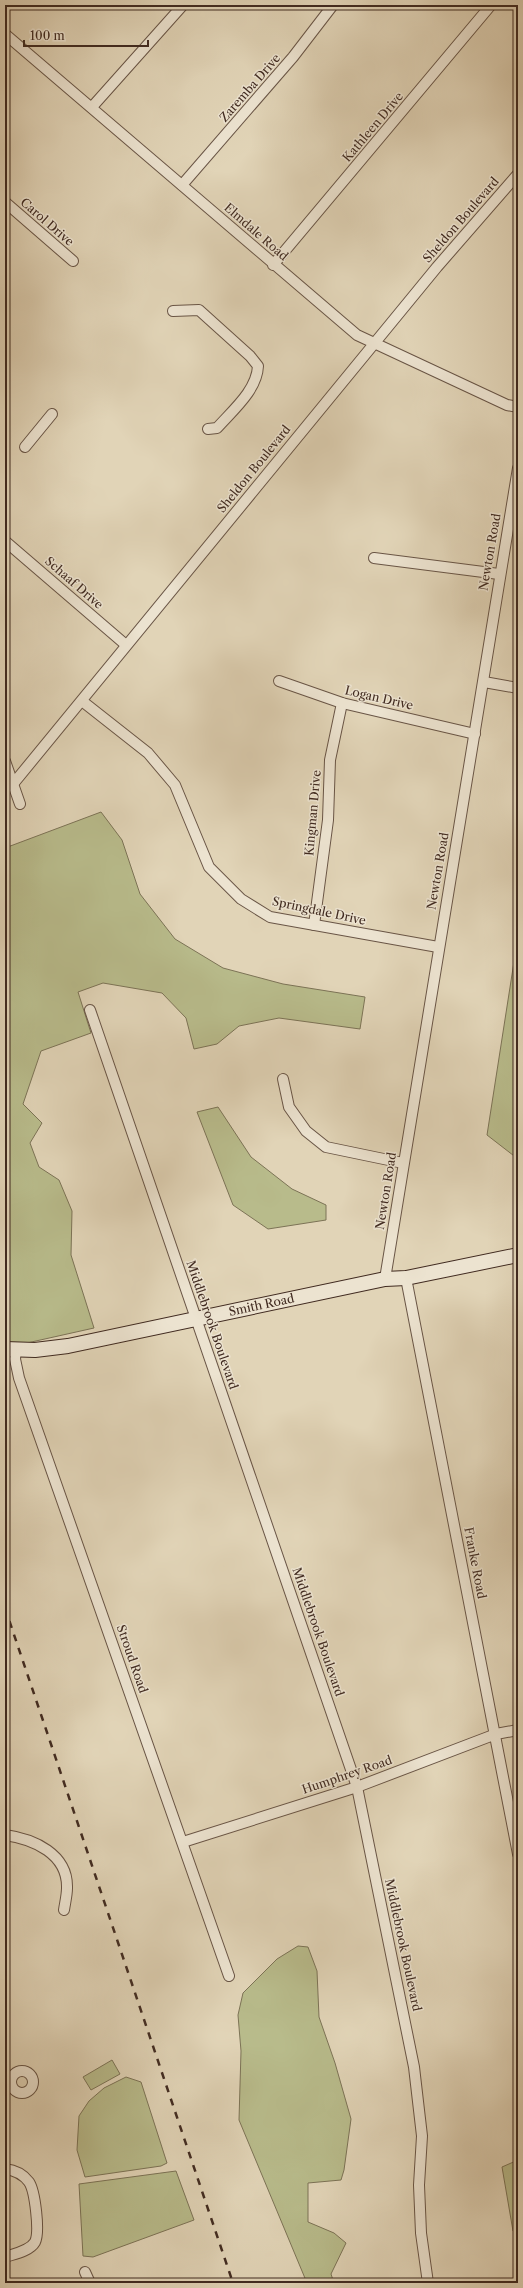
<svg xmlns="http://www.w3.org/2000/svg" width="523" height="2288" font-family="'Libre Caslon Text',serif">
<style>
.green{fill:#b8bb8b;stroke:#7c7356}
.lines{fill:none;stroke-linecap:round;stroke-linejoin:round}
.street-casing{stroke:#695546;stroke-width:12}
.secondary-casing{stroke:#412b21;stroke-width:16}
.street{stroke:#ece3d0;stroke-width:10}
.secondary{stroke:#ece3d0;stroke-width:14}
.rail{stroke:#412b21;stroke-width:2.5;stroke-dasharray:7 7;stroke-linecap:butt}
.labels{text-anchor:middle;stroke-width:3;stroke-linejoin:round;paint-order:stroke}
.street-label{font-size:12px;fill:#412b21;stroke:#ece3d0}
</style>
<rect width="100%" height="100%" fill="#e1d4b7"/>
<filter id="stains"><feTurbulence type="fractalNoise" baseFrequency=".005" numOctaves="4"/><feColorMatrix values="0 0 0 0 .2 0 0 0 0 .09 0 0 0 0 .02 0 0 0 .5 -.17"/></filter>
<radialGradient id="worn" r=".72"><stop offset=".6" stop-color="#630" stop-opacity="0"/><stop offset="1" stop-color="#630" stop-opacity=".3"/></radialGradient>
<g class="green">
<polygon points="101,812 122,840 140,894 175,939 223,968 283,984 365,997 360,1029 279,1018 239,1026 217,1044 194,1049 186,1018 162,993 103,983 78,992 91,1033 41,1051 23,1104 42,1123 30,1143 39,1167 59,1180 72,1211 71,1255 94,1328 9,1347 5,1345 5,848"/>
<polygon points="518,936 518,1159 487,1135"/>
<polygon points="218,1107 251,1157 292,1189 326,1205 326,1220 268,1229 233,1205 197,1112"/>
<polygon points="298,1946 308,1947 317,1971 319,2017 335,2063 351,2119 344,2170 341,2180 308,2183 308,2222 334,2233 346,2243 331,2274 334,2283 307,2283 239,2120 241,2051 238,2015 243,1993 277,1959"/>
<polygon points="112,2060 120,2074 91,2090 83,2077"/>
<polygon points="126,2077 141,2082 167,2163 161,2166 85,2177 77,2150 79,2116 89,2101 104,2088"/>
<polygon points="518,2160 518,2235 513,2231 502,2167"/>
<polygon points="176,2171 194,2220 93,2257 83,2256 79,2184"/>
</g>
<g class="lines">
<defs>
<g id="street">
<polyline points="5,34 357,335 507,405 518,407"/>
<polyline points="92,107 183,5"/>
<polyline points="182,185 293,57 333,5"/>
<polyline points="5,202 73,261"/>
<polyline points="273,265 491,5"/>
<path d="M173,311L199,310L250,356L258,366C257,390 233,410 217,428L208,429"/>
<polyline points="25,447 52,414"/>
<polyline points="5,541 126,645"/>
<polyline points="374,558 499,574"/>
<polyline points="279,681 342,703 475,734"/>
<polyline points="484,682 518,688"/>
<polyline points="82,701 148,753 175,785 209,867 241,899 270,917 438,947"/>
<polyline points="5,761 20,804"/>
<polyline points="5,787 13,784 437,267 518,174"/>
<polyline points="314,925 328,820 330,760 342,703"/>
<polyline points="90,1010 357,1787 414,2067 422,2136 419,2185 421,2233 428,2283"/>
<polyline points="283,1079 289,1107 306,1131 326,1147 403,1163"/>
<polyline points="406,1278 518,1854"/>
<polyline points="385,1279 518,468"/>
<polyline points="16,1350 15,1359 19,1378 229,1976"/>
<path d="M5,1835C34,1839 68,1854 67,1888C67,1895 65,1903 64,1910"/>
<polyline points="183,1842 357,1787 496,1734 518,1730"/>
<circle cx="22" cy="2082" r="11"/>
<path d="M5,2169C14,2170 23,2174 29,2182C35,2191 40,2232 35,2242C30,2251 14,2254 5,2257"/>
<polyline points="85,2272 90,2283"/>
</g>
<g id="secondary">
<path id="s1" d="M5,1349L35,1350L68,1346L385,1279L406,1278L518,1255"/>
</g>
</defs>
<use href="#street" class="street-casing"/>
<use href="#secondary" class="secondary-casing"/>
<use href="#street" class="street"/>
<use href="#secondary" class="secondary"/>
<polyline class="rail" points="5,1608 233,2283"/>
</g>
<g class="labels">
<g class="street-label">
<text transform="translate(250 88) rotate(-49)" y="4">Zaremba Drive</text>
<text transform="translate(373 127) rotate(-50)" y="4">Kathleen Drive</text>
<text transform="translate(461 220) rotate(-49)" y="4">Sheldon Boulevard</text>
<text transform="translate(47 222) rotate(41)" y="4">Carol Drive</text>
<text transform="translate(256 232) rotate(41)" y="4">Elmdale Road</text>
<text transform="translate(254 469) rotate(-51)" y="4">Sheldon Boulevard</text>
<text transform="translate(490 552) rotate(-80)" y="4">Newton Road</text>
<text transform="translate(74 583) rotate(41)" y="4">Schaaf Drive</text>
<text transform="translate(379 698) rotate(13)" y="4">Logan Drive</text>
<text transform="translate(313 813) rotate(-85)" y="4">Kingman Drive</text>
<text transform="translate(438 871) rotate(-80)" y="4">Newton Road</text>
<text transform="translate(319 911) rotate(12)" y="4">Springdale Drive</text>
<text transform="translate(386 1191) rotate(-81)" y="4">Newton Road</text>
<text dy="4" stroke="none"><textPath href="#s1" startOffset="261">Smith Road</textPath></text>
<text transform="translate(212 1325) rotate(71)" y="4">Middlebrook Boulevard</text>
<text transform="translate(475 1563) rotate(79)" y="4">Franke Road</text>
<text transform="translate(318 1632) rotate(71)" y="4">Middlebrook Boulevard</text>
<text transform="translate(132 1659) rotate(71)" y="4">Stroud Road</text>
<text transform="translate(347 1775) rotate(-19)" y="4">Humphrey Road</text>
<text transform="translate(403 1945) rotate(78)" y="4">Middlebrook Boulevard</text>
</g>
</g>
<rect width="523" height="2288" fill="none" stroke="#e1d4b7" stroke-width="20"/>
<rect x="6" y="6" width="511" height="2276" fill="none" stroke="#412b21" stroke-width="2"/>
<rect x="10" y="10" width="503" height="2268" fill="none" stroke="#412b21"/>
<path d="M24 40v6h124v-6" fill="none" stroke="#412b21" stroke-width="2"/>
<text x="30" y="40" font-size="12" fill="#412b21" stroke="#ece3d0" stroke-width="3" paint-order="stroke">100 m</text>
<rect width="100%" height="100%" filter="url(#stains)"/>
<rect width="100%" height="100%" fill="url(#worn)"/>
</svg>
